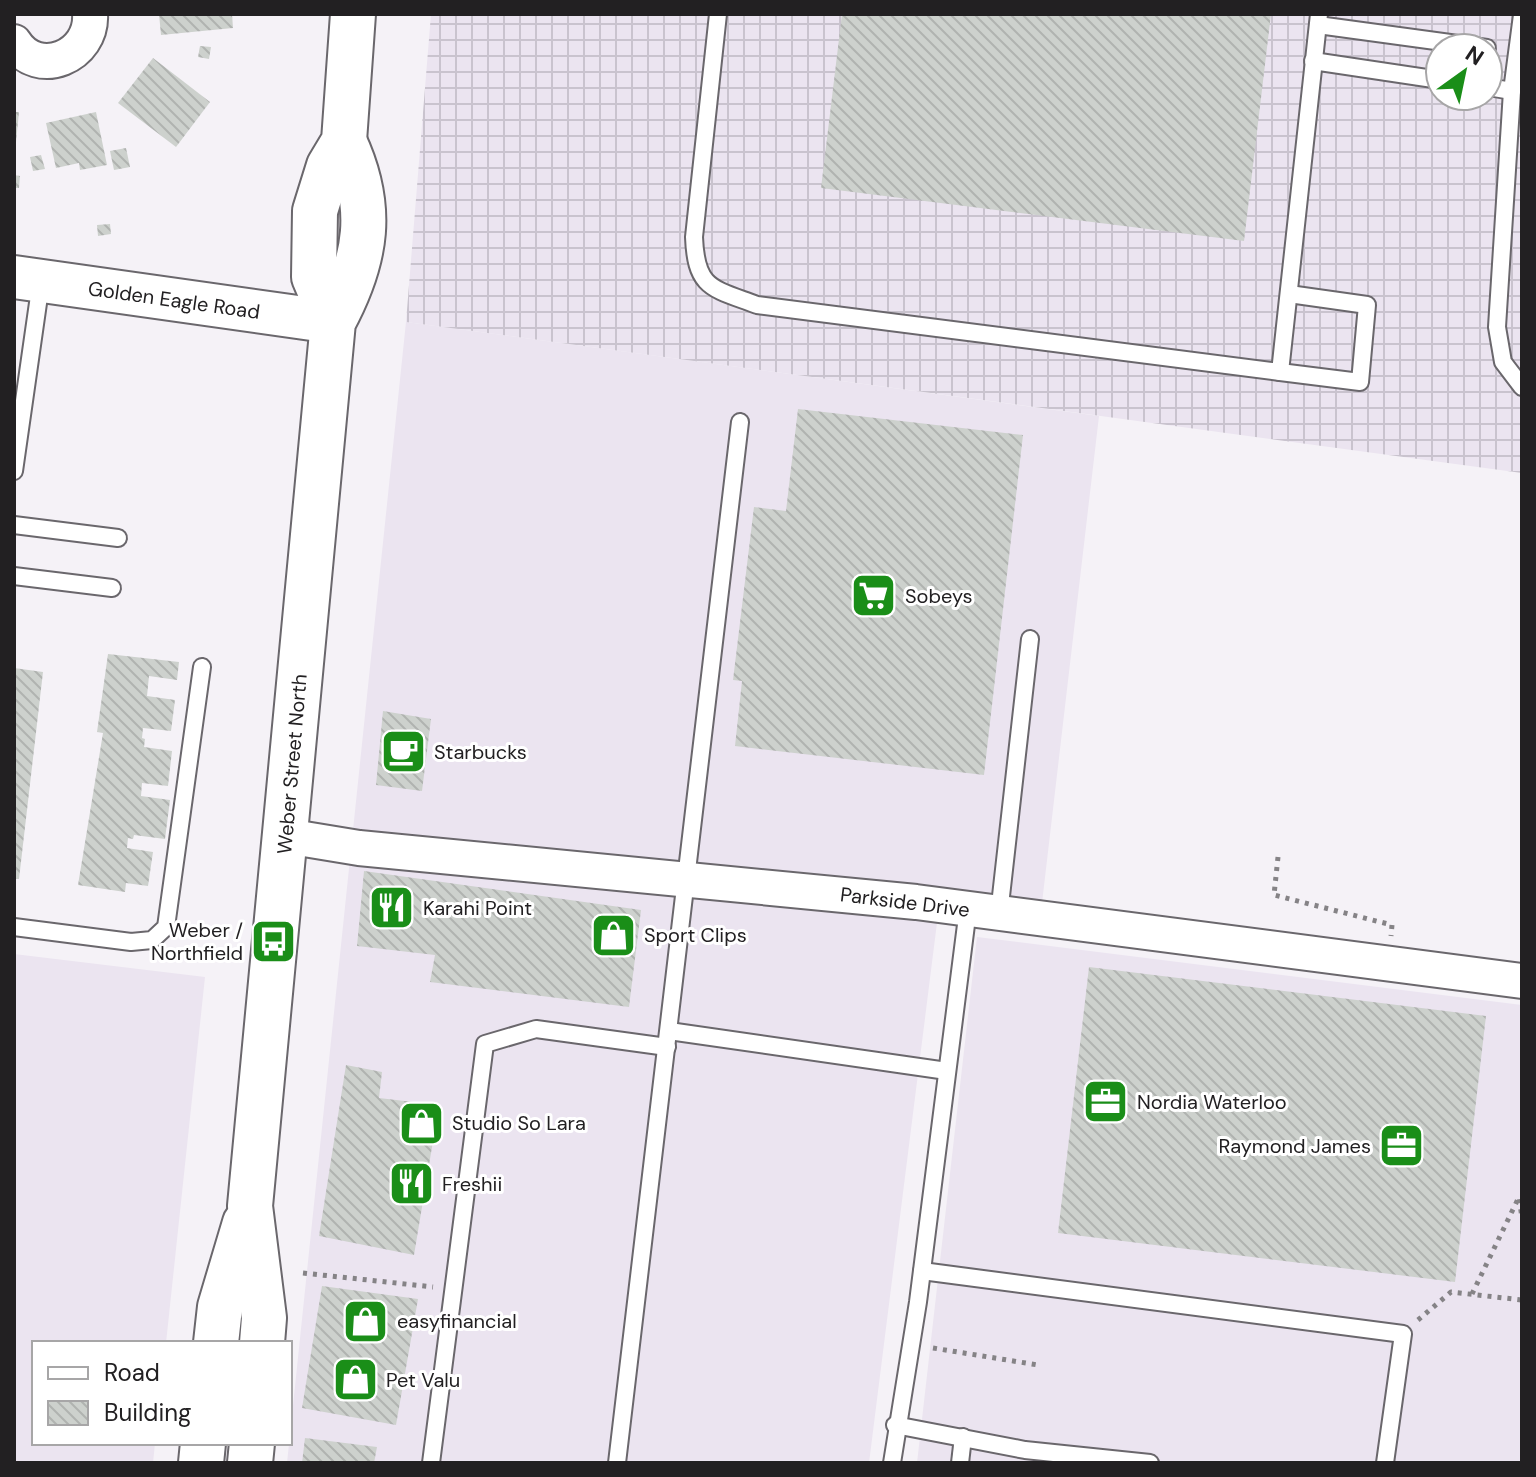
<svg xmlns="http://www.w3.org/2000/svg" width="1536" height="1477" font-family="'DM Sans',sans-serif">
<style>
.built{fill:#ebe4f0}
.industrial{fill:url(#industrial-grid);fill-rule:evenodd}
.building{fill:url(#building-back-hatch)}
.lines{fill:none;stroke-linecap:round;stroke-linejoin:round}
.service-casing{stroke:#6a676c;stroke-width:20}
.minor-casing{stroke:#6a676c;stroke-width:38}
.tertiary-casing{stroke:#6a676c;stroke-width:46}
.secondary-casing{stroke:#6a676c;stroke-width:48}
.path{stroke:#858386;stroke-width:5;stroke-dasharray:4 6;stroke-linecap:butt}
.service{stroke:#fff;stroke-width:16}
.minor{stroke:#fff;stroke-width:34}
.tertiary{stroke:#fff;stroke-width:42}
.secondary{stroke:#fff;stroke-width:44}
.labels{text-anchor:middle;stroke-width:6;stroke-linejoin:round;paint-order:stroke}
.street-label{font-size:20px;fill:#222022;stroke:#fff}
.poi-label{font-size:20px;fill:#222022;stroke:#fff;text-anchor:start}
</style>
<defs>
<pattern id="industrial-grid" width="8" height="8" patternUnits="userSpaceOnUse" patternTransform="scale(2)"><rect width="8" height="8" fill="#ebe4f0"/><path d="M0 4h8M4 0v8" fill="none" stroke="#c9c3ce"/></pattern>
<pattern id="building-back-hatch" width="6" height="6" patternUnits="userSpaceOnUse" patternTransform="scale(2)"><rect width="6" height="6" fill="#cdd1cd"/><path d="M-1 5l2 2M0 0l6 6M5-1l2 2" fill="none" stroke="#b0b3b0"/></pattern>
</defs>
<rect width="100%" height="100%" fill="#f5f2f7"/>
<g class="built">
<polygon points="406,322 1099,416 1042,903 941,891 869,1463 287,1463"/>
<polygon points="977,937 1522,1005 1522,1463 917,1463"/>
<polygon points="14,954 205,977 166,1343 34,1343 34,1443 155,1443 153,1463 14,1463"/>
</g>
<path class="industrial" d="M431,14H1522V473L406,322ZM1440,48H1488V96H1440Z"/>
<g class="building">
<polygon points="159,14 232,14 233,28 161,35"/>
<polygon points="842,14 1271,14 1244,241 821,188"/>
<polygon points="200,46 211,47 209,59 198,57"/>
<polygon points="153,58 210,102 176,147 118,103"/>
<polygon points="14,112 19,112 16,142 14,142"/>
<polygon points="96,112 107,165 80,170 79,163 56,168 46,123"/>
<polygon points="126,148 130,167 114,170 110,151"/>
<polygon points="41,155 45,169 33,171 30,157"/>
<polygon points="14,175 20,176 19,188 14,188"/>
<polygon points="110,224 111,234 98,236 97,225"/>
<polygon points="798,409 1023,435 984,775 735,746 742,681 733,680 754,507 786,511"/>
<polygon points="108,654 179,662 177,680 149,676 147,696 175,700 171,731 143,728 142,738 145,739 144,747 172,751 168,786 142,783 141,796 170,800 165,839 134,835 133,839 128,838 127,848 153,852 148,886 126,883 125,892 78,885 103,733 97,732"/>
<polygon points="14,668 43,672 19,879 14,879"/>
<polygon points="383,711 431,719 422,791 376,785"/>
<polygon points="364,871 641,910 629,1007 430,982 435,955 357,946"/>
<polygon points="1089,967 1486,1016 1455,1282 1058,1233"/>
<polygon points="346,1065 382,1072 379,1098 439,1105 414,1255 319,1236"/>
<polygon points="322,1286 418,1299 396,1425 302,1408"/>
<polygon points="305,1438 377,1447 374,1463 302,1463"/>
</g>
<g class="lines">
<defs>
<g id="service">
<path d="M718,14L694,237C696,289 712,288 757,305L1280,372L1319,14"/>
<polyline points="1522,15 1512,91 1497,327 1503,362 1522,387"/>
<polyline points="1318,25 1487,48"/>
<polyline points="1313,61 1440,80"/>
<polyline points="1488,87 1512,91"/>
<polyline points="1280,372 1360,382 1367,305 1289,294"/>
<polyline points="14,471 41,282"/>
<polyline points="14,525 118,538"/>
<polyline points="14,576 112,588"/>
<polyline points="999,914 1030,639"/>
<polyline points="14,927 131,942 152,940 166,927 202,667"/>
<polyline points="669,1031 947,1071"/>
<polyline points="922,1271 1403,1334 1385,1463"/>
<polyline points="895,1425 1025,1450 1150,1463"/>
<polyline points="431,1463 485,1044 536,1029 667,1047"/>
<polyline points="617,1463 740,422"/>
<polyline points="892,1463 918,1302 968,909"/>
<polyline points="960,1463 963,1437"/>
</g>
<g id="minor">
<path d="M14,42C38,80 93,56 90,14"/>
<polyline points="286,836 359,848 916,902 1522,981"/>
</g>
<polyline id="tertiary" points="14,277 333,322"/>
<g id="secondary">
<polyline points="333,322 314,277 315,211 329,166 344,141 353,14"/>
<polyline points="216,1343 220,1307 245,1223"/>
<path d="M262,1343L264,1318L250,1206L333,322C367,259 375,207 344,141"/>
<polyline points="201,1463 203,1443"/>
<polyline points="250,1463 252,1443"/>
</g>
</defs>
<use href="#service" class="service-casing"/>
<use href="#minor" class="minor-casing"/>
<use href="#tertiary" class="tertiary-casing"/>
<use href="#secondary" class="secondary-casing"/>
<g class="path">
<polyline points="1278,857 1274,895 1392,925 1391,936"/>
<polyline points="303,1273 433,1287"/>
<polyline points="1472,1294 1519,1197 1522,1218"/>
<polyline points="1418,1320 1451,1292 1522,1300"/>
<polyline points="933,1348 1038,1365"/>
</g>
<use href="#service" class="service"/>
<use href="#minor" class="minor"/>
<use href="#tertiary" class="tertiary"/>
<use href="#secondary" class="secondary"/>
</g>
<defs>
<symbol id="supermarket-square" viewBox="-11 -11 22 22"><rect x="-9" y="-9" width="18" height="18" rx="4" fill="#1a8e18" stroke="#fff"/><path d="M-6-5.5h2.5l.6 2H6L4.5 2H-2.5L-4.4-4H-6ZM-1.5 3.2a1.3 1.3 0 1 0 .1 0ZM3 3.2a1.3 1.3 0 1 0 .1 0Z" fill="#fff"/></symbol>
<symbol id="cafe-square" viewBox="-11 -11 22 22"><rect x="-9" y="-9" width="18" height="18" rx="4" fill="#1a8e18" stroke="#fff"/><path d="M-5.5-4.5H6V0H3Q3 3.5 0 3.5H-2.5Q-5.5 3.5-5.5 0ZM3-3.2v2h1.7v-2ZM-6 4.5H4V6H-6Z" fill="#fff"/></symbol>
<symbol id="restaurant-square" viewBox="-11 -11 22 22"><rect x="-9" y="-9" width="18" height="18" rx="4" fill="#1a8e18" stroke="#fff"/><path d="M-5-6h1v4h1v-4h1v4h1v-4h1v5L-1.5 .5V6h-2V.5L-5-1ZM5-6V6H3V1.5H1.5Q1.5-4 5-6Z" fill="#fff"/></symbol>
<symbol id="shop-square" viewBox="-11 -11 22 22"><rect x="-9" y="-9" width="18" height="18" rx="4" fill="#1a8e18" stroke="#fff"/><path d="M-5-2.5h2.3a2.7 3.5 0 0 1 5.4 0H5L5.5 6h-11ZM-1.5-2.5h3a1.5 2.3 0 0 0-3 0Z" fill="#fff"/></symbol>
<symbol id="bus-square" viewBox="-11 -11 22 22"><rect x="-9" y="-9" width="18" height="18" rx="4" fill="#1a8e18" stroke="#fff"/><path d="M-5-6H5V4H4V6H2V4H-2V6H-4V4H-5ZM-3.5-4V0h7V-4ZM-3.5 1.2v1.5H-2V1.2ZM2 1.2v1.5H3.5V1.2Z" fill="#fff"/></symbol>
<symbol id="office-square" viewBox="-11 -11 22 22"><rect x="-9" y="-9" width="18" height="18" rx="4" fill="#1a8e18" stroke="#fff"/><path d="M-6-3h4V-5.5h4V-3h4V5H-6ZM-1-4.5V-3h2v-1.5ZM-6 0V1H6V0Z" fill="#fff"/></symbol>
</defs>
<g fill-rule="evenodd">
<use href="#supermarket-square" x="848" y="570" width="51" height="51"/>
<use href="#cafe-square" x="378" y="726" width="51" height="51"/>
<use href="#restaurant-square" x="366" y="882" width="51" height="51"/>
<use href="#shop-square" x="588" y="910" width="51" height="51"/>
<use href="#bus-square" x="248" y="916" width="51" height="51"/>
<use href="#office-square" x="1080" y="1076" width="51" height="51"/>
<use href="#shop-square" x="396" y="1098" width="51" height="51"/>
<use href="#office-square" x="1376" y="1120" width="51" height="51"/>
<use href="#restaurant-square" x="386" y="1158" width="51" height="51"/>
<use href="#shop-square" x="340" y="1296" width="51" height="51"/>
<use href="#shop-square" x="330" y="1354" width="51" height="51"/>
</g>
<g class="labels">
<g class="street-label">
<text transform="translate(174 300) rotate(8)" y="7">Golden Eagle Road</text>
<text transform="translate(292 764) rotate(-85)" y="7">Weber Street North</text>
<text transform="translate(905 902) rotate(7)" y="7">Parkside Drive</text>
</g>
<g class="poi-label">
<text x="905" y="603">Sobeys</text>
<text x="434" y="759">Starbucks</text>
<text x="423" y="915">Karahi Point</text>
<text x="243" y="937" text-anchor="end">Weber /<tspan x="243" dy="23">Northfield</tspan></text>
<text x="644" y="942">Sport Clips</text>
<text x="1137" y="1109">Nordia Waterloo</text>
<text x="452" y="1130">Studio So Lara</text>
<text x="1371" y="1153" text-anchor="end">Raymond James</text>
<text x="442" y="1191">Freshii</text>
<text x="397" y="1328">easyfinancial</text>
<text x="386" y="1387">Pet Valu</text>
</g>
</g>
<rect width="1536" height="1477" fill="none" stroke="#222022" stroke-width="32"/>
<rect x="32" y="1341" width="260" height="104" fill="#ffffff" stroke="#a7a6a7" stroke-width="2"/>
<rect x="48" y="1367" width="40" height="12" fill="#ffffff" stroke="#a7a6a7" stroke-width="2"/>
<text x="104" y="1381" font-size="24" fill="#222022">Road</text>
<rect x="48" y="1401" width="40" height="24" fill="url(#building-back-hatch)" stroke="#a7a6a7" stroke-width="2"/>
<text x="104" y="1421" font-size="24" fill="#222022">Building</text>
<g transform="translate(1464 72) rotate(33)"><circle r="38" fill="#ffffff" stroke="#a7a6a7" stroke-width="2"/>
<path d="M0-6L14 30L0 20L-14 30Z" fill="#1a8e18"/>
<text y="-12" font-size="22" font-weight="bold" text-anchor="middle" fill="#222022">N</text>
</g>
</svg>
